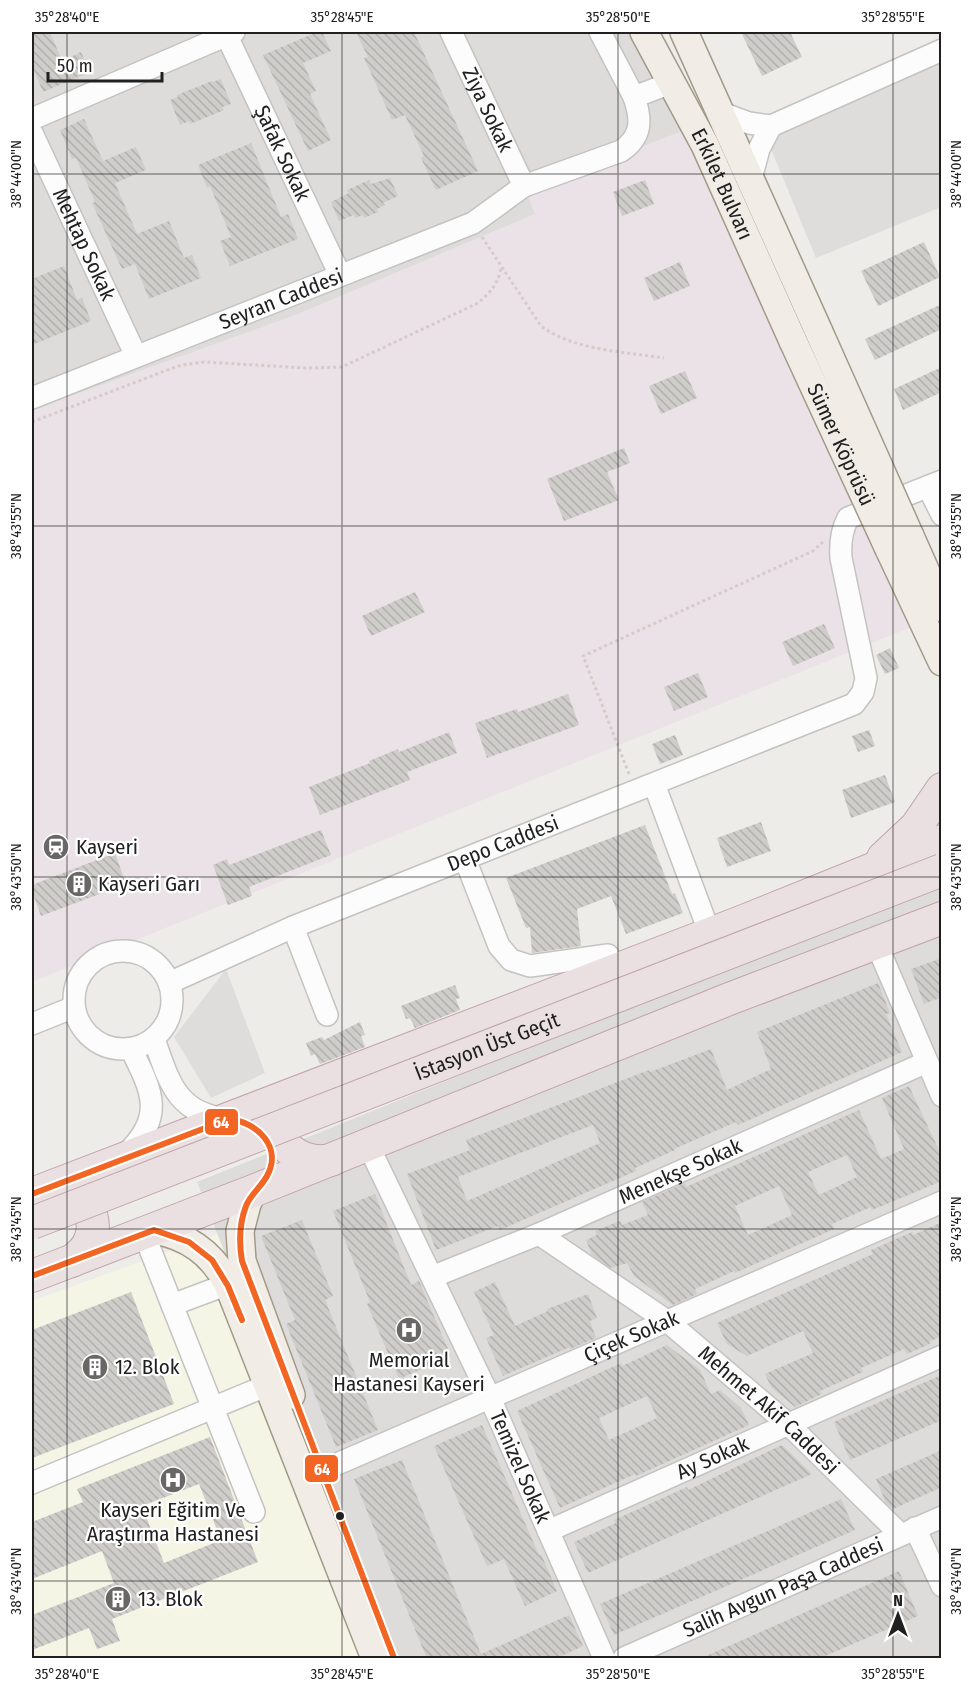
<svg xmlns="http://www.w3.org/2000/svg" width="973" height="1690" font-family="'Fira Sans Condensed',sans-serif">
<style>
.residential{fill:#dddcda}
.education{fill:#f5f5e6}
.railway{fill:#ebe2e7}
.parking{fill:#dedddc}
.building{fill:url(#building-back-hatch);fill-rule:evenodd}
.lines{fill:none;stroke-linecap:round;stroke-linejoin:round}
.minor-casing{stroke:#c4c3c1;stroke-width:24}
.major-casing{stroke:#a29a88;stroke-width:30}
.highway-casing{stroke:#c0a3aa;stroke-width:34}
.path{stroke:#d6cbc9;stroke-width:3;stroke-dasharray:3 3;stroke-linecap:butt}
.minor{stroke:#fcfcfc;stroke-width:21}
.major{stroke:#f1ede6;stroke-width:27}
.highway{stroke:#eae0e1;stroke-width:32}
.major-bridge-casing{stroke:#a29a88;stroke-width:30;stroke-linecap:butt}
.highway-bridge-casing{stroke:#c0a3aa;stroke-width:34;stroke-linecap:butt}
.major-bridge{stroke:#f1ede6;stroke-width:27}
.highway-bridge{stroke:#eae0e1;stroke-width:32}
.bus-1-casing{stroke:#fff;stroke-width:10}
.bus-1{stroke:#f26522;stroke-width:6}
.ticks{fill:none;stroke:#202020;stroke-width:1.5;stroke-opacity:0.45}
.bus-dot{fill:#202020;stroke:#fff;stroke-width:2}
.labels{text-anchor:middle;stroke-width:4.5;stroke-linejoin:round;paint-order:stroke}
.street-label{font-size:21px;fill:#202020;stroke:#fff}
.poi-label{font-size:21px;fill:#202020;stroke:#fff;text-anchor:start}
.line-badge{stroke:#fff;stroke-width:2}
.badge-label{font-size:16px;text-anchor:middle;font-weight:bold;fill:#fff}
.neatline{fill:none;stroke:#202020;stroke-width:2}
.ticks-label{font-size:15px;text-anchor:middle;fill:#202020}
</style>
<defs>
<pattern id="building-back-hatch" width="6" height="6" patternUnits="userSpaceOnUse" patternTransform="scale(1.5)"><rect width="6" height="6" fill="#cfcdca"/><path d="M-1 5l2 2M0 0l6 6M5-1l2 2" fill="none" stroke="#b1b0ad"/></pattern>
</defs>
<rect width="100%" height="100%" fill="#eeece9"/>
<g class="residential">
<polygon points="32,32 645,32 706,122 526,192 536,214 296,315 32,410"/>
<polygon points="941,881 941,1658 384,1658 197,1182"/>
</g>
<polygon class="education" points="217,1234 384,1658 32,1658 32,1301"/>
<polygon class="railway" points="706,122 934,618 32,982 32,410 296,315 535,214 526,192"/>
<g class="parking">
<polygon points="941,53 941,207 816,258 762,127"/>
<polygon points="226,969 265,1073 211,1098 174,1037"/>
</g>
<g class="building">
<polygon points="32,32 50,32 62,61 81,52 90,72 43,92 32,65"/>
<polygon points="317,32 322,32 331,51 303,63 316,91 310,94 331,140 308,151 263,55"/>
<polygon points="356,32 414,32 478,171 436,190 421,158 424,156 405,115 392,120 364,58 368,57"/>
<polygon points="741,32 790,32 802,57 762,76"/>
<polygon points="221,79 231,104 222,107 224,110 190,124 189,121 180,125 170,100 178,97 177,95 212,81 213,82"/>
<polygon points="84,119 103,161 136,147 146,170 115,183 137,234 169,221 184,258 192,255 201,278 149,299 135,264 122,269 92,203 95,202 76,158 72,159 60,130"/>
<polygon points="251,143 281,217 288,214 298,239 230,266 220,241 231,237 210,186 207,188 198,165"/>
<polygon points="390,178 398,196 383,203 385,205 377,209 378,212 364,218 363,215 355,218 354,215 339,221 331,202 349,193 347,190 369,180 371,184"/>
<polygon points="645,180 654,204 622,216 613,192"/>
<polygon points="924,242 940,277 878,306 861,271"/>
<polygon points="680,262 690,286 654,301 644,278"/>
<polygon points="64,266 77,300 82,298 91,321 32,345 32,279"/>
<polygon points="942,304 942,329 875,360 865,339"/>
<polygon points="942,367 942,392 903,410 894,389"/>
<polygon points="685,371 697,398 661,414 649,386"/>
<polygon points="624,448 630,463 607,472 619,500 564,521 547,479"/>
<polygon points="415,592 425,612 371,636 362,616"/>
<polygon points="824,624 835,648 793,666 782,642"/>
<polygon points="890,648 899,668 885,674 876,655"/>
<polygon points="698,673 708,697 674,711 664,687"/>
<polygon points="568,694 579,725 487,758 475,723 517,709 518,712"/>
<polygon points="869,730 875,746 858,752 852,736"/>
<polygon points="449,732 457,753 407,772 410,780 320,815 309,787 370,763 369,761 398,749 399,752"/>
<polygon points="675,735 683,755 660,764 652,744"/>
<polygon points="885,775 895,802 851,818 842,790"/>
<polygon points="761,822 771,851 727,867 717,838"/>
<polygon points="645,825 672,894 675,893 683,913 626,934 611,896 577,909 581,946 532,953 530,927 526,928 506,878"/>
<polygon points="321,830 331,855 249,887 252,896 228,905 213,865 227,859 229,865"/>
<polygon points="115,853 126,884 41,916 32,891 32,885"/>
<polygon points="942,958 942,997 924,1004 911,969"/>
<path d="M878,983L890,1013L886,1014L902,1052L738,1125L736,1122L674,1149L675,1150L635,1168L636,1171L500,1230L498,1226L436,1250L407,1174L470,1150L466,1140L649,1070L650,1072L711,1049L727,1090L771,1069L757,1032ZM593,1125L600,1143L467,1201L458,1177Z"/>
<polygon points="455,985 460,998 456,999 460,1010 415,1028 410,1018 406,1019 401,1006"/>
<polygon points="360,1022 365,1035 361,1036 365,1047 320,1064 315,1054 311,1056 306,1043 322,1037 324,1040"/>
<path d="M909,1086L942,1157V1181L872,1210L871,1207L832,1224L834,1229L735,1273L734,1271L695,1289L697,1294L673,1305L634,1276L627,1263L611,1268L592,1255L586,1240L597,1235L595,1231L620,1221L622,1225L648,1215L642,1202L685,1183L686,1187L859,1110L881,1159L904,1149L882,1098ZM847,1155L857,1177L819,1195L808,1172ZM779,1186L792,1215L748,1235L735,1206Z"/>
<polygon points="375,1194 411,1285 419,1281 451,1356 399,1379 367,1304 370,1302 333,1211"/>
<polygon points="302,1220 333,1296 325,1300 378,1430 336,1447 286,1324 295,1320 261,1236"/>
<polygon points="942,1222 942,1336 929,1342 930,1344 907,1354 904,1349 861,1368 863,1372 820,1391 822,1394 795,1407 771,1387 765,1374 813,1353 803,1331 747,1356 727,1344 717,1323 873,1254 871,1250 912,1232 913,1235"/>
<polygon points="495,1282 515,1326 548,1311 547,1309 588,1294 597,1318 590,1321 596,1338 570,1349 570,1347 503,1376 486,1338 494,1335 474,1292"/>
<polygon points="131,1292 174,1404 32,1458 32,1330"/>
<path d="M667,1345L700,1370L711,1394L720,1390L741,1408L749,1425L636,1476L635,1474L560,1508L517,1411L621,1363L622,1366ZM647,1396L657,1418L609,1440L599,1418Z"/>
<polygon points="939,1376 942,1383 942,1420 850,1460 834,1422"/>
<polygon points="482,1425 539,1555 541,1554 557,1591 525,1606 504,1559 487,1566 434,1446"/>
<path d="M210,1437L258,1562L112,1619L120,1641L97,1649L89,1628L32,1650V1615L114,1583L102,1551L32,1579V1522L83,1502L77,1489ZM199,1484L221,1540L164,1563L142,1506Z"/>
<polygon points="782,1445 812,1474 588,1573 574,1542 616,1523 614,1520 687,1487 688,1490"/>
<polygon points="942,1450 942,1487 893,1509 886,1503 876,1479"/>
<polygon points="402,1460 481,1654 569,1615 583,1646 555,1659 427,1659 354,1479"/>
<polygon points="841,1499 855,1530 614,1635 600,1604"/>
<polygon points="899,1571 918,1616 818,1659 699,1659"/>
</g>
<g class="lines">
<defs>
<g id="minor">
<path id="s1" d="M225,32L340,275"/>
<path id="s2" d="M451,32L524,186"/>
<polyline points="600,32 634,97"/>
<polyline points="722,113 749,123 771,126 942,50"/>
<polyline points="32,119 234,32"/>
<path id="s3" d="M32,133L136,356"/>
<polyline points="751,179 759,149 771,126"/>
<path id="s4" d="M32,398L473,223L524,186L621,151C642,137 642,120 634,97L671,83"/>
<polyline points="928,487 942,515"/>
<polyline points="654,784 710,934"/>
<polyline points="465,859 499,946 511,960 530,966 608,955"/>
<polyline points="293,927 327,1015"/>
<polyline points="876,943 942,1096"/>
<circle cx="123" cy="1000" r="49"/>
<path id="s5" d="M169,983L293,927L854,704L863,692L866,678L841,558C840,544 841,531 848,518L942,481"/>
<polyline points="32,1024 74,1007"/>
<path d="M154,1039C169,1081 176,1114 228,1119"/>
<path id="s6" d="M368,1145L490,1398L604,1658"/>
<path d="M125,1155C166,1117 152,1091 131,1049"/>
<polyline points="144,1234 254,1512"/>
<path id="s7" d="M539,1234L667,1321L788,1424L900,1534"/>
<path id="s8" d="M432,1277L539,1234L927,1062"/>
<polyline points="172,1305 228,1284"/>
<path id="s9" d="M321,1471L942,1202"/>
<polyline points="32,1483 268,1385"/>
<polyline points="915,1528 942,1586"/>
<path id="s10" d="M548,1531L942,1356"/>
<path id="s11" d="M624,1658L942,1517"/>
</g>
<g id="major">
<path id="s12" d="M644,32L705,145L793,341"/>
<polyline points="684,32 819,332"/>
<polyline points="910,536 942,608"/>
<polyline points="889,549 942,662"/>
<polyline points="253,1191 247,1204 240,1231 242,1261 291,1395"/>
<path d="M154,1230C188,1236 212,1253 228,1284L375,1658"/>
</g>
<g id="highway">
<polyline points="883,858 916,827 942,789"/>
<path d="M285,1102C261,1132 295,1168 331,1160"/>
<path d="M62,1188C84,1194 99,1217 90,1240C87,1249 80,1255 72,1261"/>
<polyline points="32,1194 741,922 942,841"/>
<polyline points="32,1276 253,1191 729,999 942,918"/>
</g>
</defs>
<use href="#minor" class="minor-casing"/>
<use href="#major" class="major-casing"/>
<use href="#highway" class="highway-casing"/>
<g class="path">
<path d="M482,237L541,326C572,350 626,352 664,358"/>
<path d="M32,422L170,369L182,365L204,362L306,368L342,367L476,304C489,295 498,284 501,268"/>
<polyline points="629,774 583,656 813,551 823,542"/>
</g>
<use href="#minor" class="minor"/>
<use href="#major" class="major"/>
<use href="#highway" class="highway"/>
<defs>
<g id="major-bridge">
<polyline points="819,332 910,536"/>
<path id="s13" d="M793,341L889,549"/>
</g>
<g id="highway-bridge">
<path id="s14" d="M32,1223L942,870"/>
</g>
</defs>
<use href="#major-bridge" class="major-bridge-casing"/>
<use href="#highway-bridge" class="highway-bridge-casing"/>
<use href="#major-bridge" class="major-bridge"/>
<use href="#highway-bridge" class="highway-bridge"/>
<defs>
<g id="bus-1">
<path d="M32,1194L229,1119C257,1122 283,1147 267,1176C261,1187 250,1195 246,1206C239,1224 239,1243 242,1261L394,1658"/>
<polyline points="32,1276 154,1230 189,1242 212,1260 228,1286 242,1320"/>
</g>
</defs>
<use href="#bus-1" class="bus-1-casing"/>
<use href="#bus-1" class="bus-1"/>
</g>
<path class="ticks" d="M67,32V1658M342,32V1658M618,32V1658M893,32V1658M32,174H942M32,526H942M32,877H942M32,1229H942M32,1581H942"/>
<defs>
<symbol id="station-disc" viewBox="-11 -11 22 22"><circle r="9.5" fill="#686766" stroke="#fff"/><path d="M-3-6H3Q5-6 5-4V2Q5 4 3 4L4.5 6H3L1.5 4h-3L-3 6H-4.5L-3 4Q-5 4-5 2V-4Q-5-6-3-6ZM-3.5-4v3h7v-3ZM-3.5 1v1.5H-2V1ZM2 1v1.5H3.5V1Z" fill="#fff"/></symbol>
<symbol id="building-disc" viewBox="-11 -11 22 22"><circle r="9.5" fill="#686766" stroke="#fff"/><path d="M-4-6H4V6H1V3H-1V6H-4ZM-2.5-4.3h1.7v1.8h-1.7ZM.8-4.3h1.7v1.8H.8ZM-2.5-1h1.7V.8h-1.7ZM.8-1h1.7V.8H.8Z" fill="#fff"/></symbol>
<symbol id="hospital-disc" viewBox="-11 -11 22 22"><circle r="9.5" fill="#686766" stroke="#fff"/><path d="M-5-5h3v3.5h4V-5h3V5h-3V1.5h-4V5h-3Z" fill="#fff"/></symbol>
</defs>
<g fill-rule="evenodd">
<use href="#station-disc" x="41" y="832" width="30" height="30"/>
<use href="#building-disc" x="64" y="869" width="30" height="30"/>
<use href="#hospital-disc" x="394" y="1315" width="30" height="30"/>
<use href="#building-disc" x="80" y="1352" width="30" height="30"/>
<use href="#hospital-disc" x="158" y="1465" width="30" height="30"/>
<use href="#building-disc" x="103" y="1584" width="30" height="30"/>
</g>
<circle class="bus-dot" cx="340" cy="1516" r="5"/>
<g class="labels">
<g class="street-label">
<text dy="7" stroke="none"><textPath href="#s2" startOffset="86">Ziya Sokak</textPath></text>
<text dy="7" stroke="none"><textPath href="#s1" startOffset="134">Şafak Sokak</textPath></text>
<text dy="7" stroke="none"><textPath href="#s12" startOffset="171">Erkilet Bulvarı</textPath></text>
<text dy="7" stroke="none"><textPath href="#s3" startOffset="123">Mehtap Sokak</textPath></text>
<text dy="7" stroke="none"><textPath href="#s4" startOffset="268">Seyran Caddesi</textPath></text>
<text dy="7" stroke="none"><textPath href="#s13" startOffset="114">Sümer Köprüsü</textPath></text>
<text dy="7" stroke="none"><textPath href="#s5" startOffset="362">Depo Caddesi</textPath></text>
<text dy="7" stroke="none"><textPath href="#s14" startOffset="488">İstasyon Üst Geçit</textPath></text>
<text dy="7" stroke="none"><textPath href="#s8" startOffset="270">Menekşe Sokak</textPath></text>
<text dy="7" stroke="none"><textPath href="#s9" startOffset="338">Çiçek Sokak</textPath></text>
<text dy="7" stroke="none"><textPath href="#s7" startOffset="290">Mehmet Akif Caddesi</textPath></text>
<text dy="7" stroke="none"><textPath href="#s10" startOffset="180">Ay Sokak</textPath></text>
<text dy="7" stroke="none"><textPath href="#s6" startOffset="356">Temizel Sokak</textPath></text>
<text dy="7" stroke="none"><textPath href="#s11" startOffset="174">Salih Avgun Paşa Caddesi</textPath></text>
</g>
<g class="poi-label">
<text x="76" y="854">Kayseri</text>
<text x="98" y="891">Kayseri Garı</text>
<text x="409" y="1367" text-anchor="middle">Memorial<tspan x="409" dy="24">Hastanesi Kayseri</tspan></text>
<text x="115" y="1374">12. Blok</text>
<text x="173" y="1517" text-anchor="middle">Kayseri Eğitim Ve<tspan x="173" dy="24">Araştırma Hastanesi</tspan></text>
<text x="138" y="1606">13. Blok</text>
</g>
</g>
<g class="line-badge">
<rect x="204" y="1108" width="35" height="28" rx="6" fill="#f26522"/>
<rect x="304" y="1454" width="35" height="29" rx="6" fill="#f26522"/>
</g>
<g class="badge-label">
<text x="221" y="1128">64</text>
<text x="322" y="1475">64</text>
</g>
<rect width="973" height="1690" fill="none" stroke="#ffffff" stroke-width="66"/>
<g transform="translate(898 1615)" stroke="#ffffff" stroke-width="4.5" paint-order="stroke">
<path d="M0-4.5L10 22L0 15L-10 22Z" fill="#202020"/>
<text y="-9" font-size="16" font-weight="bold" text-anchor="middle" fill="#202020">N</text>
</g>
<path d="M48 72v9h114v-9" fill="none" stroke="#202020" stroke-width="3"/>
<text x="57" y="72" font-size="18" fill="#202020" stroke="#ffffff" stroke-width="4.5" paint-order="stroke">50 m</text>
<rect x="33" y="33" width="907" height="1624" class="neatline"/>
<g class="ticks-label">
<text x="67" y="22">35°28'40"E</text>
<text x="342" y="22">35°28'45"E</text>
<text x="618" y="22">35°28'50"E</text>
<text x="893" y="22">35°28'55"E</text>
<text transform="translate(16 174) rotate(-90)" y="5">38°44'00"N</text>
<text transform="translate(956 174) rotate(-90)" y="5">38°44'00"N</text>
<text transform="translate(16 526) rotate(-90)" y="5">38°43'55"N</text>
<text transform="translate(956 526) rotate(-90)" y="5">38°43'55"N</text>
<text transform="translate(16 877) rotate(-90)" y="5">38°43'50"N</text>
<text transform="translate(956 877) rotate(-90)" y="5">38°43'50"N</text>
<text transform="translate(16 1229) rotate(-90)" y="5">38°43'45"N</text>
<text transform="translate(956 1229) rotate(-90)" y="5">38°43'45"N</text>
<text transform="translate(16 1581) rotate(-90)" y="5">38°43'40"N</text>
<text transform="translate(956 1581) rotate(-90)" y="5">38°43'40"N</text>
<text x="67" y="1679">35°28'40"E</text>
<text x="342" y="1679">35°28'45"E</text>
<text x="618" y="1679">35°28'50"E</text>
<text x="893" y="1679">35°28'55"E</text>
</g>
</svg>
